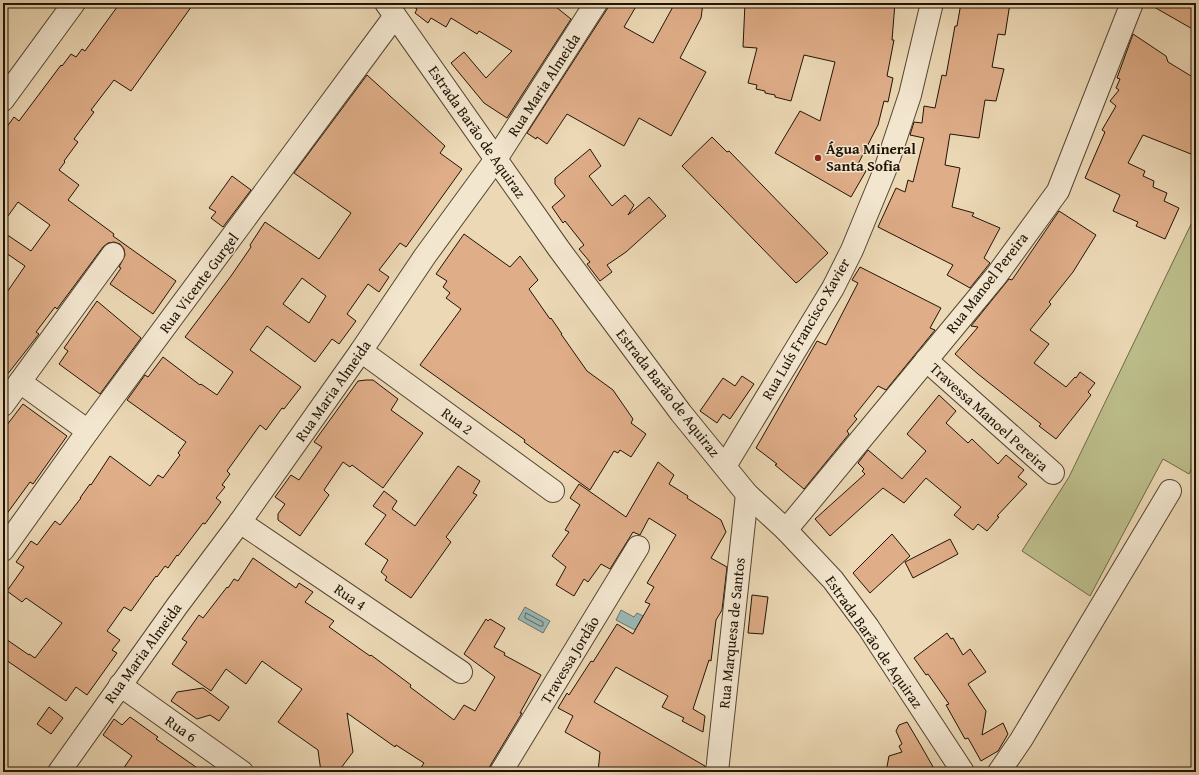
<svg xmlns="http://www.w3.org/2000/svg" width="1199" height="775" font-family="'Gentium Book Plus',serif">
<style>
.green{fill:#bcbe8b;stroke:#6e6948}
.water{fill:#9bb8b6;stroke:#6a766f}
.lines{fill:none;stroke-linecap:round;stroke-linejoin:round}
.shore{stroke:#5e665e;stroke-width:1}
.building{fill:#dfad88;stroke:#201405;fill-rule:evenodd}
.minor-casing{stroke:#534531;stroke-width:24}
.tertiary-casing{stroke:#534531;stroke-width:24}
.minor{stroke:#f3e6cf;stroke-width:22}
.tertiary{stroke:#f3e6cf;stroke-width:22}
.poi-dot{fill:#8f2418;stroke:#f3e6cf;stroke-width:1.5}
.labels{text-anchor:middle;stroke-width:3;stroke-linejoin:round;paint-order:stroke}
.street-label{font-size:15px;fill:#201405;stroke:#f3e6cf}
.poi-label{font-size:15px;font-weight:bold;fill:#201405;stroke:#f3e6cf;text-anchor:start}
</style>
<rect width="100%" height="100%" fill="#ecd8b5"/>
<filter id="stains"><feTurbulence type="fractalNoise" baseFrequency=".005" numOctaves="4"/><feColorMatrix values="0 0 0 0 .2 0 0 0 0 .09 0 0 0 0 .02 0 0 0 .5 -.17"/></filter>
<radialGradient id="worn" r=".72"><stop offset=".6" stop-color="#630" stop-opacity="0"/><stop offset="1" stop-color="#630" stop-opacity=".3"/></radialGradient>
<polygon class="green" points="1196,214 1196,459 1189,474 1163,459 1090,596 1022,551 1069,477"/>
<g class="water">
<polygon points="525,607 550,621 543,633 518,619"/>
<polygon points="621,610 634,617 637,613 643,616 635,630 616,620"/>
</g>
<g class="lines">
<polygon class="shore" points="526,613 543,622 543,626 540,626 525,618 525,616"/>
</g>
<g class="building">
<polygon points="120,3 194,3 131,91 114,80 91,110 94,112 74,139 78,142 64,161 65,162 59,170 79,185 68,200 114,234 113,236 176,281 153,314 110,284 121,268 119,267 125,255 124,249 120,244 114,242 108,243 103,247 57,309 55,307 36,332 39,334 3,380 3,298 25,266 3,251 3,232 31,251 50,225 18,202 3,223 3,132 14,117 19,121 61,65 62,66 71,54 76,57 82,49 85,51"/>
<polygon points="407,3 551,3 571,19 507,118 484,103 451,63 464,52 486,78 512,51 479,31 477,34 451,18 446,27 431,18 428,23 415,13 417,9"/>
<polygon points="611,3 638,3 624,27 653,43 675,3 703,3 701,18 680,58 706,72 671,136 639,118 624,146 567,114 547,144 537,137 536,139 527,133"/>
<polygon points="745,3 895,3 892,40 894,40 887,76 893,78 888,102 884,101 878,125 857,166 866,171 851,197 775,153 800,111 820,121 835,62 804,55 791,101 775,97 775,95 765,93 765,91 756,89 757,85 748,83 757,48 743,47"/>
<polygon points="961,3 1010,3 1005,35 998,34 992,67 1004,69 996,101 985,100 979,138 950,134 945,165 960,168 952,207 974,213 972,216 1000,228 984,258 990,263 970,288 947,275 953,265 878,227 896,188 905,192 908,180 913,182 924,138 910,135 914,122 922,123 924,106 935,108 942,75 946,76 955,26 957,26"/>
<polygon points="1147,3 1187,3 1196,8 1196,31"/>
<polygon points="1133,34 1166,56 1168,62 1196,79 1196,156 1143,135 1128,163 1145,171 1143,176 1154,181 1153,187 1167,193 1164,201 1179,208 1165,239 1136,226 1138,222 1113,211 1120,195 1085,178 1105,132 1102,130 1116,106 1110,101 1119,90 1116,88 1120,79 1117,78"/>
<path d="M367,75L445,146L440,153L462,169L406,247L400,243L379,270L389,277L379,292L368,284L347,314L356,321L339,344L332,339L315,362L267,326L250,350L301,387L284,409L282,408L266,430L260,425L227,471L230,474L222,485L225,487L216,498L221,502L205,524L203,523L178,556L177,555L168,568L165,566L157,577L156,576L131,611L124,607L107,631L120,640L112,650L117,653L87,695L76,687L66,701L3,658V637L29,655V654L35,658L62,623L26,598L22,602L7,591L24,567L16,562L31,541L37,545L55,521L60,525L81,498H80L90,484L91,485L110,456L150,486L158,475L163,478L180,455L178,453L186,442L127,400L145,375L148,377L163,357L200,385L201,384L217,395L233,372L185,337L231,276L251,247L250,245L265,222L319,259L351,213L294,173ZM302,278L326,296L309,323L283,304Z"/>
<polygon points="712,137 727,152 729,151 828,253 799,281 796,283 682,166"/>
<polygon points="590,149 601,166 589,176 612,206 625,195 634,205 628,215 649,197 666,216 626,252 607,265 612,272 600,281 587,264 590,262 579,249 584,245 565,221 563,223 552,207 565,196 555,184 555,178"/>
<polygon points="232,176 251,190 223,227 211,218 216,212 209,208"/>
<polygon points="1059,211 1096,235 1073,272 1049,302 1051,304 1030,330 1049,344 1034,363 1066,387 1075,377 1076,378 1080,372 1095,383 1088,392 1091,395 1056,439 1039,426 1041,424 978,374 955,354 978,327 971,326 1009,279 1012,280"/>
<polygon points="464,234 510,267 520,256 538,280 529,289 550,319 551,318 562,334 561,334 587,371 613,390 633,419 631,423 646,434 631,457 620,450 618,453 614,451 590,490 524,442 525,440 420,365 461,309 446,298 450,293 443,287 447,281 436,274"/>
<polygon points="860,267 941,308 930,328 935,330 886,390 878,386 854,416 857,419 847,431 849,434 804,489 775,465 777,464 756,448 817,341 826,345 858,283 852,280"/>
<polygon points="97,301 141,338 100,394 59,364 68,351 64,348"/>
<polygon points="742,376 754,384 730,419 723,414 717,423 700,411 723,378 735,386"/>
<polygon points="366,380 373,380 398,399 391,410 423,433 383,488 352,465 350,467 343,462 324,490 329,495 300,536 278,520 278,514 285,504 275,497 291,475 299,480 322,447 314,442 358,381"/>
<polygon points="939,395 956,411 946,423 968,443 972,439 998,464 1006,455 1024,470 1018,477 1027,484 997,516 999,517 987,531 978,524 973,530 954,515 961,507 926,478 904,503 883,488 830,536 815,519 865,474 862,471 864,469 858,463 868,450 902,479 926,451 907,434"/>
<polygon points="23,404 67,436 33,484 30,482 3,519 3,430"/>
<polygon points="658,462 674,475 669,484 688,496 687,498 721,520 726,532 711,558 727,567 722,610 716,620 711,661 709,660 693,709 705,716 703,732 682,721 684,718 662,707 668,696 616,667 594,702 705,766 705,772 598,772 600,752 565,732 573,716 558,708 567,693 569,695 591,661 593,662 617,624 633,634 650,604 645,602 654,587 647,583 676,535 649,518 640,535 633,532 610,569 601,564 588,582 584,579 574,596 556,585 566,567 552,556 569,532 565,530 580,505 570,498 579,484 626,517"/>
<polygon points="458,466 480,481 473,493 477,495 446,537 451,542 411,598 385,580 387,577 381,572 388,560 365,544 386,515 373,506 384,491 397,501 392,509 415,526"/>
<polygon points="892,534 910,556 870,593 853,573"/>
<polygon points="950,539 958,554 913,578 905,562"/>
<polygon points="253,558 296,588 299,583 313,592 305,602 334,621 329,627 370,656 371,655 411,685 410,687 454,720 464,705 475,711 495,677 464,654 486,619 488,621 490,619 505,628 494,647 505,653 504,655 541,675 520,713 522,713 490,766 489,772 418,772 424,763 396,745 395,747 347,713 353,752 338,772 321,772 318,750 278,722 302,689 276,671 262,661 246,684 226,669 211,691 172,664 187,642 182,639 199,615 203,618 227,587 228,588 234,579 238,581"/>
<polygon points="752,595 768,597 763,634 748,633"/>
<polygon points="947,633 951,639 953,638 963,655 970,649 986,672 968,684 986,711 982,735 1003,723 1008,734 998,751 981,761 968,738 965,739 946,705 949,704 928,674 926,675 914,658"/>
<polygon points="203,688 229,707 219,721 210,715 197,719 171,701 177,692"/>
<polygon points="49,707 63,718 51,734 37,724"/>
<polygon points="130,717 158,737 156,739 203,772 121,772 132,756 103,735 114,719 122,725"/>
<polygon points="907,722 920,744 936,772 886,772 889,756 902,752 899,746 902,744 896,731 899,725"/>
</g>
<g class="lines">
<defs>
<g id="minor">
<polyline points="3,100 74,3"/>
<polyline points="361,351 553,491"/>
<polyline points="926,360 1053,473"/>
<polyline points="20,382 88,431"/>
<polyline points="3,405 113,254"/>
<polyline points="725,466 833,288 852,250 885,170 910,95 932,3"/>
<polyline points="240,522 461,672"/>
<polyline points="786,530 996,276 1058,191 1132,3"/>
<polyline points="3,550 88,431 395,16"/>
<polyline points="120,685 242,772"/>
<polyline points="59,772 177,606 240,522 361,351 425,256 496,159 596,3"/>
<polyline points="501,772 638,547"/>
<polyline points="717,772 747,494"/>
<polyline points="999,772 1021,740 1170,491"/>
</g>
<polyline id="tertiary" points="386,3 559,249 681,413 747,494 786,530 833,580 868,627 963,772"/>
</defs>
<use href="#minor" class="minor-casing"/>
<use href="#tertiary" class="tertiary-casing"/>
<use href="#minor" class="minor"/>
<use href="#tertiary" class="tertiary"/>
</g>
<circle class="poi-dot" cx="818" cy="158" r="4"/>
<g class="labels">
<g class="street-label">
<text transform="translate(544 85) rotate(-57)" y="5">Rua Maria Almeida</text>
<text transform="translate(477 132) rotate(55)" y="5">Estrada Barão de Aquiraz</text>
<text transform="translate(199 283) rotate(-53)" y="5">Rua Vicente Gurgel</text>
<text transform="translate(987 283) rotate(-52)" y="5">Rua Manoel Pereira</text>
<text transform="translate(806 329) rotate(-60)" y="5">Rua Luís Francisco Xavier</text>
<text transform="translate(333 391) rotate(-55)" y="5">Rua Maria Almeida</text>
<text transform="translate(668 393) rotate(52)" y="5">Estrada Barão de Aquiraz</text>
<text transform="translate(989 417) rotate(42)" y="5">Travessa Manoel Pereira</text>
<text transform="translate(457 421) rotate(36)" y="5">Rua 2</text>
<text transform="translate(350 597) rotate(34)" y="5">Rua 4</text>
<text transform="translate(732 633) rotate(-84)" y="5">Rua Marquesa de Santos</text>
<text transform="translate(874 642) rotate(55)" y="5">Estrada Barão de Aquiraz</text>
<text transform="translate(143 653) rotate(-54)" y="5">Rua Maria Almeida</text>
<text transform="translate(570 660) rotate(-59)" y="5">Travessa Jordão</text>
<text transform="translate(181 729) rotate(35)" y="5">Rua 6</text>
</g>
<g class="poi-label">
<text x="826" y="154">Água Mineral<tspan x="826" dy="17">Santa Sofia</tspan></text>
</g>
</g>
<rect width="1199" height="775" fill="none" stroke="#ecd8b5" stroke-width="16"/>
<rect x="4" y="4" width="1191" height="767" fill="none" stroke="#201405" stroke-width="2"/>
<rect x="8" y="8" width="1183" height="759" fill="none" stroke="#201405"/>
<rect width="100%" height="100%" filter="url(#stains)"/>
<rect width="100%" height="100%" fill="url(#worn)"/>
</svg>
